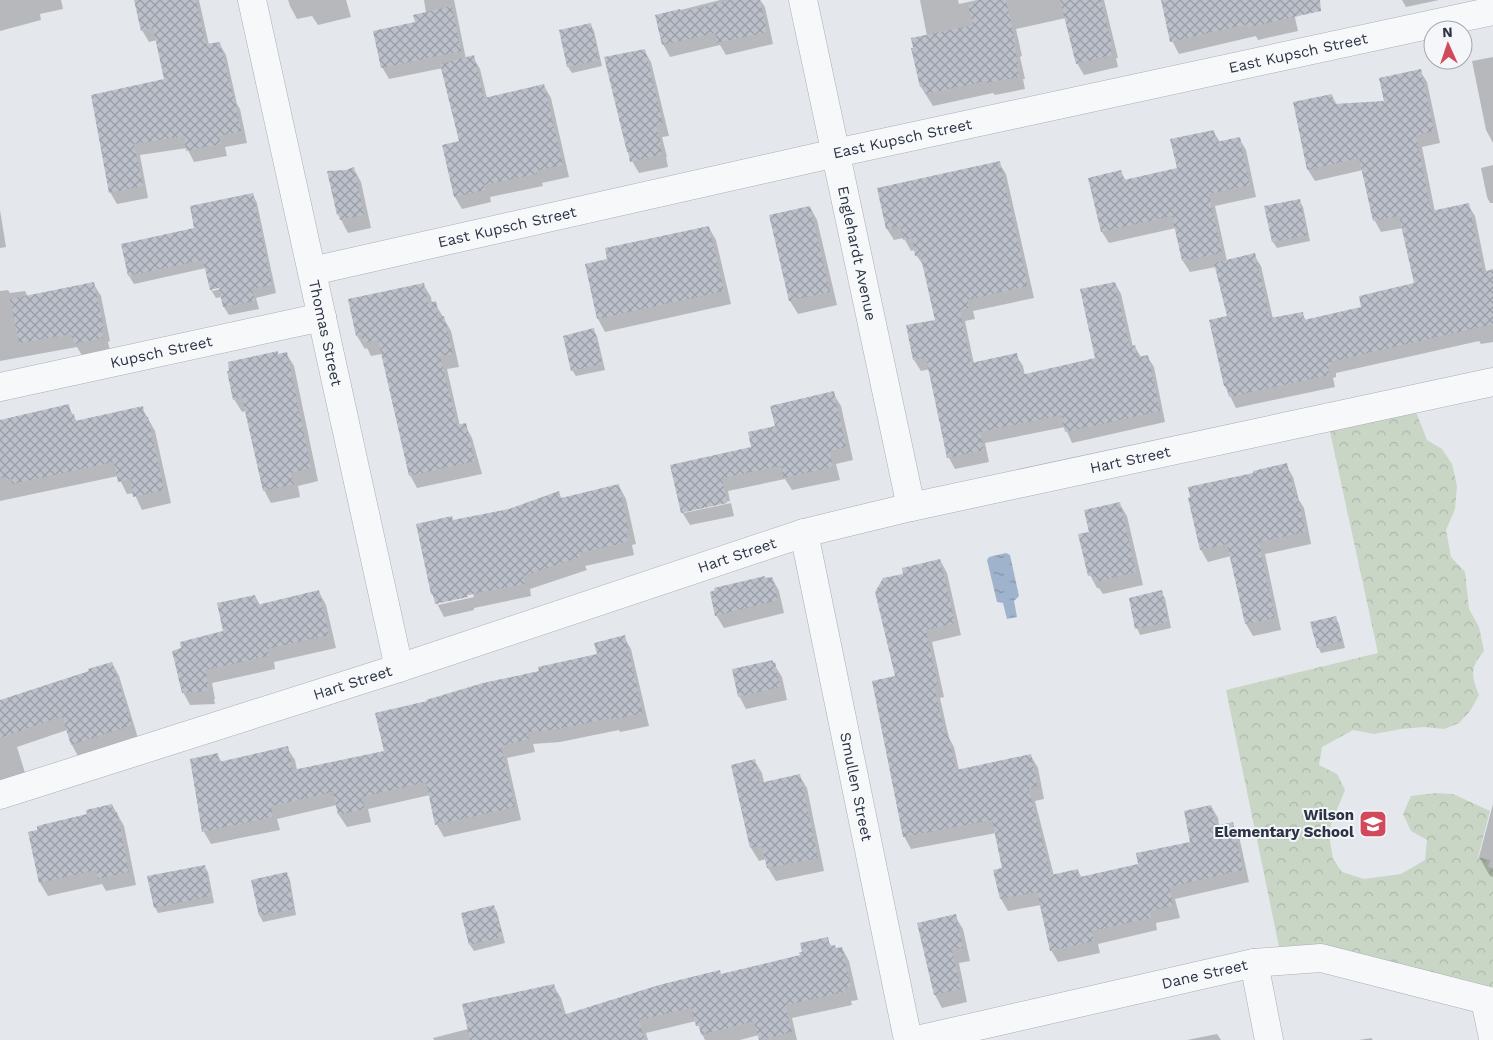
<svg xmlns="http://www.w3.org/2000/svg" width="1493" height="1040" font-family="'Work Sans',sans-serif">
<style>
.forest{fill:url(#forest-crowns)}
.water{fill:url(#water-ripples)}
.shadow{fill:#0003;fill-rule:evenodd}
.building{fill:url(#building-cross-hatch)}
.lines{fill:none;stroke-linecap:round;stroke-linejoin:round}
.street-casing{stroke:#a9aeb7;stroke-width:29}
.street{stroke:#f7f8fa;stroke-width:28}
.labels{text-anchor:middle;stroke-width:4;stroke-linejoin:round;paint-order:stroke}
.street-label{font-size:15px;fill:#2b3445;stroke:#f4f6f9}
.poi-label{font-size:15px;font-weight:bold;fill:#2b3445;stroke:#f4f6f9;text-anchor:end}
</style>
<defs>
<pattern id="forest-crowns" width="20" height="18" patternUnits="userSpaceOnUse" patternTransform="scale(1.25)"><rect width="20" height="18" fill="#c9d6c5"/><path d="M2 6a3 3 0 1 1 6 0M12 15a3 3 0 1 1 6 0" fill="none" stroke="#adb8ab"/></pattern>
<pattern id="water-ripples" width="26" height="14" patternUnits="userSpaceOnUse" patternTransform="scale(1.25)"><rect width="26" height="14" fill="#9fb4cc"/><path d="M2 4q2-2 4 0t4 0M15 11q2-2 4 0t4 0" fill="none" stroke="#8293a7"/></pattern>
<pattern id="building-cross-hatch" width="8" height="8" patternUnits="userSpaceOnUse" patternTransform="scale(1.25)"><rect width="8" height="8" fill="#bbc0ca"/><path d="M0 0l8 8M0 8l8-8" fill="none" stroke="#989da6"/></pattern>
</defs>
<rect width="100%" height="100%" fill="#e4e7ec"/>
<path class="forest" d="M1411,399L1427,440L1442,449L1452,464L1457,486L1455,509L1446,530L1451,557L1465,572L1469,609L1479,627L1484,651C1470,667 1471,676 1479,695L1470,711L1459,723L1444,729L1424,727L1401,729L1374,734L1353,730L1322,747L1319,765L1337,774L1345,790L1331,824L1330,841L1333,859L1342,872L1364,879L1401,874L1425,860L1427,840L1411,831L1403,814L1411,796L1435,793L1453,794L1490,811L1478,857L1490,860L1488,867L1493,868V1002L1282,961L1226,690L1378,653L1327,418Z"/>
<polygon class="water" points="1006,553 1010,555 1019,596 1014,601 1017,617 1007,619 1003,603 997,602 987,560 989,557"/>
<g class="shadow">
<polygon points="0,0 61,0 63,9 40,14 41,20 0,31"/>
<polygon points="135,0 199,0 209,45 219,43 226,55 237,104 240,109 247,143 225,147 227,156 194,162 187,148 140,155 148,198 117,204 110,192 166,80 157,40 149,42 142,30"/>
<polygon points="288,0 346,0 351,17 318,25 312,16 297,19 290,6"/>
<polygon points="424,0 454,0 466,59 473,57 480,69 487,98 544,86 551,98 569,177 542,183 543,186 490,197 491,202 462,209 455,197 444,146 461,142 443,68 389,79 382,67 416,23 426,13"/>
<polygon points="720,0 760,0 765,7 773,44 726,55 720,45 670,57 663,44 657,16"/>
<polygon points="920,0 958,0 959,4 977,0 1104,0 1118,58 1116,58 1118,67 1084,75 1077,63 1066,18 1016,29 1022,56 1020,57 1025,79 1023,79 1025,89 995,95 993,93 933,106 921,87 927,36"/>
<polygon points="1162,0 1291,0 1298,31 1258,40 1256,36 1179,54 1172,41"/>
<polygon points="1402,0 1439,0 1406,7"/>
<polygon points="590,24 594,31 602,66 572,73 568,67 560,31"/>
<polygon points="644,50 651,62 669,136 662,137 667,157 666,157 668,167 639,173 632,161"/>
<polygon points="1493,57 1493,143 1486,130 1472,61"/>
<polygon points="1420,71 1427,82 1440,143 1422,147 1435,212 1468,205 1475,216 1486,271 1493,269 1493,342 1481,344 1479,341 1336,373 1336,377 1333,378 1335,387 1236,408 1225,386 1228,316 1216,267 1190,272 1183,261 1176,228 1109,243 1102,232 1090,179 1121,172 1126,181 1178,169 1213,131 1220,142 1239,138 1246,150 1256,197 1215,206 1227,261 1254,255 1261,266 1273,319 1302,313 1306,321 1363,308 1415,284 1403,228 1381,232 1375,221 1363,170 1315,181 1308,170 1294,103 1332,96 1337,105 1386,103"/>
<polygon points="999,163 1006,174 1034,298 973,311 975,319 965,321 974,364 1016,355 1023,366 1025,376 1097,359 1115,283 1121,294 1133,347 1135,347 1141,357 1147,356 1154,367 1165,422 1072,443 1065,427 985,443 989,462 955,469 949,458 930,369 921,371 914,360 907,326 936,321 924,266 916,255 915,250 911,251 904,238 894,240 887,229 879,189"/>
<polygon points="1493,165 1493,203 1490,203 1487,197 1481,168"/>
<polygon points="354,169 361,182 371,228 348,233 338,214 329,173"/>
<path d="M253,195L257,203L276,293L256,298L259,309L229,315L224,307L222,297L216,298L211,290L206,268L134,284L129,276L196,229ZM224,286L225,288L212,291V289Z"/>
<polygon points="1299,200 1303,207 1310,241 1277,248 1273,242 1266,207"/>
<polygon points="810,207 817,220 837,305 798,314 790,301 770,216"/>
<polygon points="0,210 6,247 0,248"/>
<polygon points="709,228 716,240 731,304 605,332 598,319 608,260"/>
<polygon points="93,283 101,296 110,341 108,342 110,351 83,357 77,347 0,361 0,291 8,290 10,293 25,291 28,297"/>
<polygon points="423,284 431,297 432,303 435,303 451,331 459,367 447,369 460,426 465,425 472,438 482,474 417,488 410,475 382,354 371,356 367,348 365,349 357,336"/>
<polygon points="593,330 597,336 605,370 576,376 572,370"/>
<polygon points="278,353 279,355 286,353 294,366 318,481 298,486 300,497 271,503 264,490 246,411 242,412 234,399 231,371"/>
<polygon points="833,393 841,406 853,460 836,464 840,480 792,490 785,479 728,491 730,501 684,511 684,513 731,503 734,516 690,525 682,512 776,427"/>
<polygon points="68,406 77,422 142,408 155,431 171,503 142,510 134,493 127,494 118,476 0,501 0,421"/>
<polygon points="1286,465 1293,477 1299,500 1304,508 1311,544 1265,554 1281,630 1253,636 1246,624 1231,556 1208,562 1201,550 1190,499 1255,474"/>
<path d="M619,486L626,499L636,544L632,545L634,555L585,566L587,570L530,589L531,596L474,608V610L444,617L432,594L454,522L510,510L558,493L562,499ZM473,594L474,597L438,605V602Z"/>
<polygon points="1119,503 1127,516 1143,585 1103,594 1099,588 1097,588 1090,575 1091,533"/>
<polygon points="940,560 947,573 961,635 932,642 944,697 940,698 949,738 954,747 959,770 1031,756 1038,768 1044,799 1035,801 1054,876 1077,870 1082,878 1140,865 1192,843 1211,806 1218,818 1219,826 1232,824 1239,836 1249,882 1175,899 1180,918 1156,923 1157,930 1098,944 1100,953 1058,962 1051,950 1041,905 1008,911 1001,899 1004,869 996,833 911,849 904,836 896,677 904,574"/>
<polygon points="772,578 779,591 784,613 724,628 716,615 765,579"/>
<polygon points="319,592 326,605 336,648 274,662 275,669 212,683 215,699 214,699 215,704 190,705 183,692 183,649 225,632 255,596 260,605"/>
<polygon points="1161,592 1165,598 1171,628 1140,635 1137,628"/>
<polygon points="1336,618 1339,624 1345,648 1321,653 1318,647"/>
<polygon points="624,637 631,649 649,726 620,732 619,730 560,742 533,744 535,752 507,758 521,820 444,837 437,825 430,795 368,809 371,822 347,827 339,815 337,805 277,819 280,830 211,844 204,832 191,760 217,755 222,762 287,748 295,760 297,770 385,752 540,672 598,655"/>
<polygon points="772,661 782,677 787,700 746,709 739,696"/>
<polygon points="112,663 119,676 138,738 79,758 72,745 67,730 17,747 26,776 0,784 0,702 91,672"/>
<polygon points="754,760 762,773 764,783 799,775 807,788 824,871 776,881 768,868 766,859 759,861 751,848"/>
<polygon points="1493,804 1493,877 1490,876 1479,857"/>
<polygon points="112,805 124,826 136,885 106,891 102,884 48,896 40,883 88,815"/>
<polygon points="204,866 208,872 214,903 158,913 155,907"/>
<polygon points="287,874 290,880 296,915 263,922 260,916 252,881"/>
<polygon points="493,906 497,912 505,943 474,951 470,945"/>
<polygon points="955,916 963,929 970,961 959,963 967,1002 942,1008 935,995 918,924"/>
<polygon points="827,939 832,947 836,949 842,948 849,961 858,1000 851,1001 852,1005 792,1018 797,1040 760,1040 759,1035 740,1040 705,1040 696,1021 646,1033 648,1040 434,1040 433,1038 468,1029 553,985 561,998 566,1015 801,956"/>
<polygon points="1217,1034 1221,1040 1187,1040"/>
<polygon points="1371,1038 1373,1040 1359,1040"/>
</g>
<g class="building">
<polygon points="134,0 196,0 206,44 220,42 233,96 234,96 241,131 219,136 221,144 186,151 184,136 134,144 143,186 109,193 91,95 164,79 153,28 141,31"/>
<polygon points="731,0 760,0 767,32 717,43 715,33 662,45 655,15 680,9 681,12"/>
<polygon points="976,0 1006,0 1016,44 1014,44 1019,67 1017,67 1019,77 986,83 986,81 925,94 923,86 920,87 911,48 913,48 911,38 973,25 968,5 976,3"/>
<polygon points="1060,0 1101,0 1112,45 1110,46 1112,55 1076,64"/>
<polygon points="1161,0 1320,0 1321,11 1249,27 1248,24 1170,42"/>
<polygon points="452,6 461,51 381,68 373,31 415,22 413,15"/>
<polygon points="591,23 599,60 567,67 559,30"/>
<polygon points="645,49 663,123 656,125 661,144 660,145 662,154 630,162 628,152 627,152 604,57"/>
<polygon points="474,55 484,98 544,84 563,165 536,171 537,174 484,185 485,190 454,197 442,145 459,141 440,64"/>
<polygon points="1421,69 1434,131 1416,135 1431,211 1469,203 1483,272 1493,270 1493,324 1330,362 1331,365 1328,366 1329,375 1229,397 1226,386 1224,386 1209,320 1227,316 1214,263 1255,253 1270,318 1303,312 1304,320 1361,307 1359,296 1414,283 1399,216 1373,221 1359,158 1307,170 1293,102 1332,94 1334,104 1384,101 1379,78"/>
<polygon points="1214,130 1216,142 1240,137 1250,185 1209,194 1222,253 1182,261 1172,216 1101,232 1088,178 1121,170 1124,180 1177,168 1170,139"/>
<polygon points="1000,161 1028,286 967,300 969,308 960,310 971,363 1017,353 1021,375 1095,358 1080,289 1115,282 1130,347 1135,345 1138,357 1148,355 1160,411 1065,432 1061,415 980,432 984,450 947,458 926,358 913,360 906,325 935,320 920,254 915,256 912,238 903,240 900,226 886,229 877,188"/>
<polygon points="354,167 364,215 340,220 338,214 337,215 327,171 346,170"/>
<polygon points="253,193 272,285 252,289 255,301 223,307 219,288 210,290 203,260 128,276 121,244 194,228 190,206"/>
<polygon points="1300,199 1307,235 1272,242 1264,206"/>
<polygon points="810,206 830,292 789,301 769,215"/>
<polygon points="709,226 724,291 597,319 585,264 607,259 605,248"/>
<polygon points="94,282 104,329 101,329 103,338 74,344 71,334 19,343 10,299"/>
<polygon points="424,283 428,303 436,301 439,317 444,316 453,354 440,356 457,425 466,423 475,461 409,476 378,340 363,343 361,335 356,336 348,299"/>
<polygon points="594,328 602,364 571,371 563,336"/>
<polygon points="278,351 278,354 287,352 311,468 291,473 294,484 263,491 242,398 233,400 227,371 229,371 228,362"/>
<polygon points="834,391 846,447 830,451 833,467 783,478 781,466 722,478 727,503 681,513 670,465 751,447 748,432 775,426 770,406"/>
<polygon points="69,404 71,414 74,414 75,421 143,406 145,417 148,417 164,490 133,497 130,479 118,482 114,462 12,484 11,479 6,480 6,477 0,478 0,420"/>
<polygon points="1287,463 1295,496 1297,495 1306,532 1259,542 1275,618 1245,624 1227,544 1200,550 1188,498 1190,497 1188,487 1253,473 1253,471"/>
<polygon points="619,484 629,531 626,532 628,542 579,553 580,557 523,576 525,584 467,595 468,597 435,604 433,594 431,594 416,524 452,516 453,520 509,509 559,491 561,498"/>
<polygon points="1120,502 1136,572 1095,582 1093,575 1088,576 1078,534 1089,532 1084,510"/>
<polygon points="940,559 955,623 926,630 938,685 934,686 945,734 948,733 956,770 1031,754 1038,787 1029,789 1051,875 1078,869 1080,877 1138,864 1136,853 1190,842 1184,811 1211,805 1216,826 1233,822 1243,870 1169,887 1174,906 1150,911 1151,918 1092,931 1094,941 1050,951 1037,892 1000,899 993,870 1002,868 992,820 903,837 872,681 895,676 875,592 883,578 903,574 902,568"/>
<polygon points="765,576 765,578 772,577 778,600 715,616 710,592 715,590 714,588"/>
<polygon points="319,590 329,635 267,649 269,656 205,670 209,686 207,686 208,691 182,693 172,651 181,648 180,642 223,631 217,603 255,595 257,605"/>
<polygon points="1162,590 1168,622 1135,629 1129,598"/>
<polygon points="1336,616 1342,641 1317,648 1310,622"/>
<polygon points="625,635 643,713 612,720 611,718 553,730 527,732 529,739 501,746 515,807 435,825 426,782 362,797 365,809 338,815 333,792 271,806 273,817 202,832 190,759 218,753 219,762 288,746 293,770 384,751 375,713 427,701 426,700 483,683 539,671 538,667 597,654 594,643"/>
<polygon points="773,660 773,663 775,662 780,687 738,697 732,669"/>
<polygon points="112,662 132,725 71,745 62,716 0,738 0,700 89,671 88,669"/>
<polygon points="755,759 760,783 800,774 818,858 767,868 762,846 750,848 731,765"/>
<polygon points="112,804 114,813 117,812 129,872 98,879 96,870 39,883 28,832 37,830 37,826 87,814 86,810"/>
<polygon points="205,865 211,896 154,908 147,876"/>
<polygon points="287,872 294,909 259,916 251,880"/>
<polygon points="494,905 503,937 469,945 461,913"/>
<polygon points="956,914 963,948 952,950 961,989 934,995 917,923"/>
<polygon points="828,937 830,946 835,945 836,948 842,947 851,987 844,988 845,992 785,1005 792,1032 759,1040 754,1021 701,1035 699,1026 696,1026 691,1008 639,1020 645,1040 470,1040 462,1004 554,984 563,1015 659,985 720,970 721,974 800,955 799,952 802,952 800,943"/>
</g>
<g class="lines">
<defs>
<g id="street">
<path id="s1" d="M252,0L399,668"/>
<path id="s2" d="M803,0L911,507"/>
<path id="s3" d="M312,271L836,153L1493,11"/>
<path id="s4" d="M0,387L322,317"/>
<path id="s5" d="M804,533L908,1040"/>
<path id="s6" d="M0,795L399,668L804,533L911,507L1493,382"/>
<polyline points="1254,963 1269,1040"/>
<polyline points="1485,1000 1493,1038"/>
<path id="s7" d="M917,1040L1254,963L1321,958L1493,1002"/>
</g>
</defs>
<use href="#street" class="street-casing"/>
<use href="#street" class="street"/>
</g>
<defs>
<symbol id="school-square" viewBox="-11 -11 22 22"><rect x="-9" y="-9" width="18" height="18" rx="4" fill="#d1495b" stroke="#f4f6f9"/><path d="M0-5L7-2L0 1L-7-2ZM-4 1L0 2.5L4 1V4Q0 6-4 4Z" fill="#fff"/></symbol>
</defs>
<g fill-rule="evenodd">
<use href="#school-square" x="1357" y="808" width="32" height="32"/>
</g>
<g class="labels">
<g class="street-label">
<text dy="5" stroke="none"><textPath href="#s3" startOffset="1010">East Kupsch Street</textPath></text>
<text dy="5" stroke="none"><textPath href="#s3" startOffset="605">East Kupsch Street</textPath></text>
<text dy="5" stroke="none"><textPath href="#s3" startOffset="200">East Kupsch Street</textPath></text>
<text dy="5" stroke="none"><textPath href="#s2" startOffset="259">Englehardt Avenue</textPath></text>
<text dy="5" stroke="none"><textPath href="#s1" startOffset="341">Thomas Street</textPath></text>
<text dy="5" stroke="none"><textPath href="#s4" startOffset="165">Kupsch Street</textPath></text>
<text dy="5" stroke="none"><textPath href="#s6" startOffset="1180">Hart Street</textPath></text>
<text dy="5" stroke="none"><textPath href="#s6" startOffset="775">Hart Street</textPath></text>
<text dy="5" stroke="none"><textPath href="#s6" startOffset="370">Hart Street</textPath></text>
<text dy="5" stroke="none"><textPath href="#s5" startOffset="259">Smullen Street</textPath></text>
<text dy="5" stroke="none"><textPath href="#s7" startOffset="295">Dane Street</textPath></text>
</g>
<g class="poi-label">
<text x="1354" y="820">Wilson<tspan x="1354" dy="17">Elementary School</tspan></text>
</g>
</g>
<g transform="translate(1448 45) rotate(357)"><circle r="24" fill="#f4f6f9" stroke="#a4a8b1"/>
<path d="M0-4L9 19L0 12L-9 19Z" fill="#d1495b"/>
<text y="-8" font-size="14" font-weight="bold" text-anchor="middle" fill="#2b3445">N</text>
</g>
</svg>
